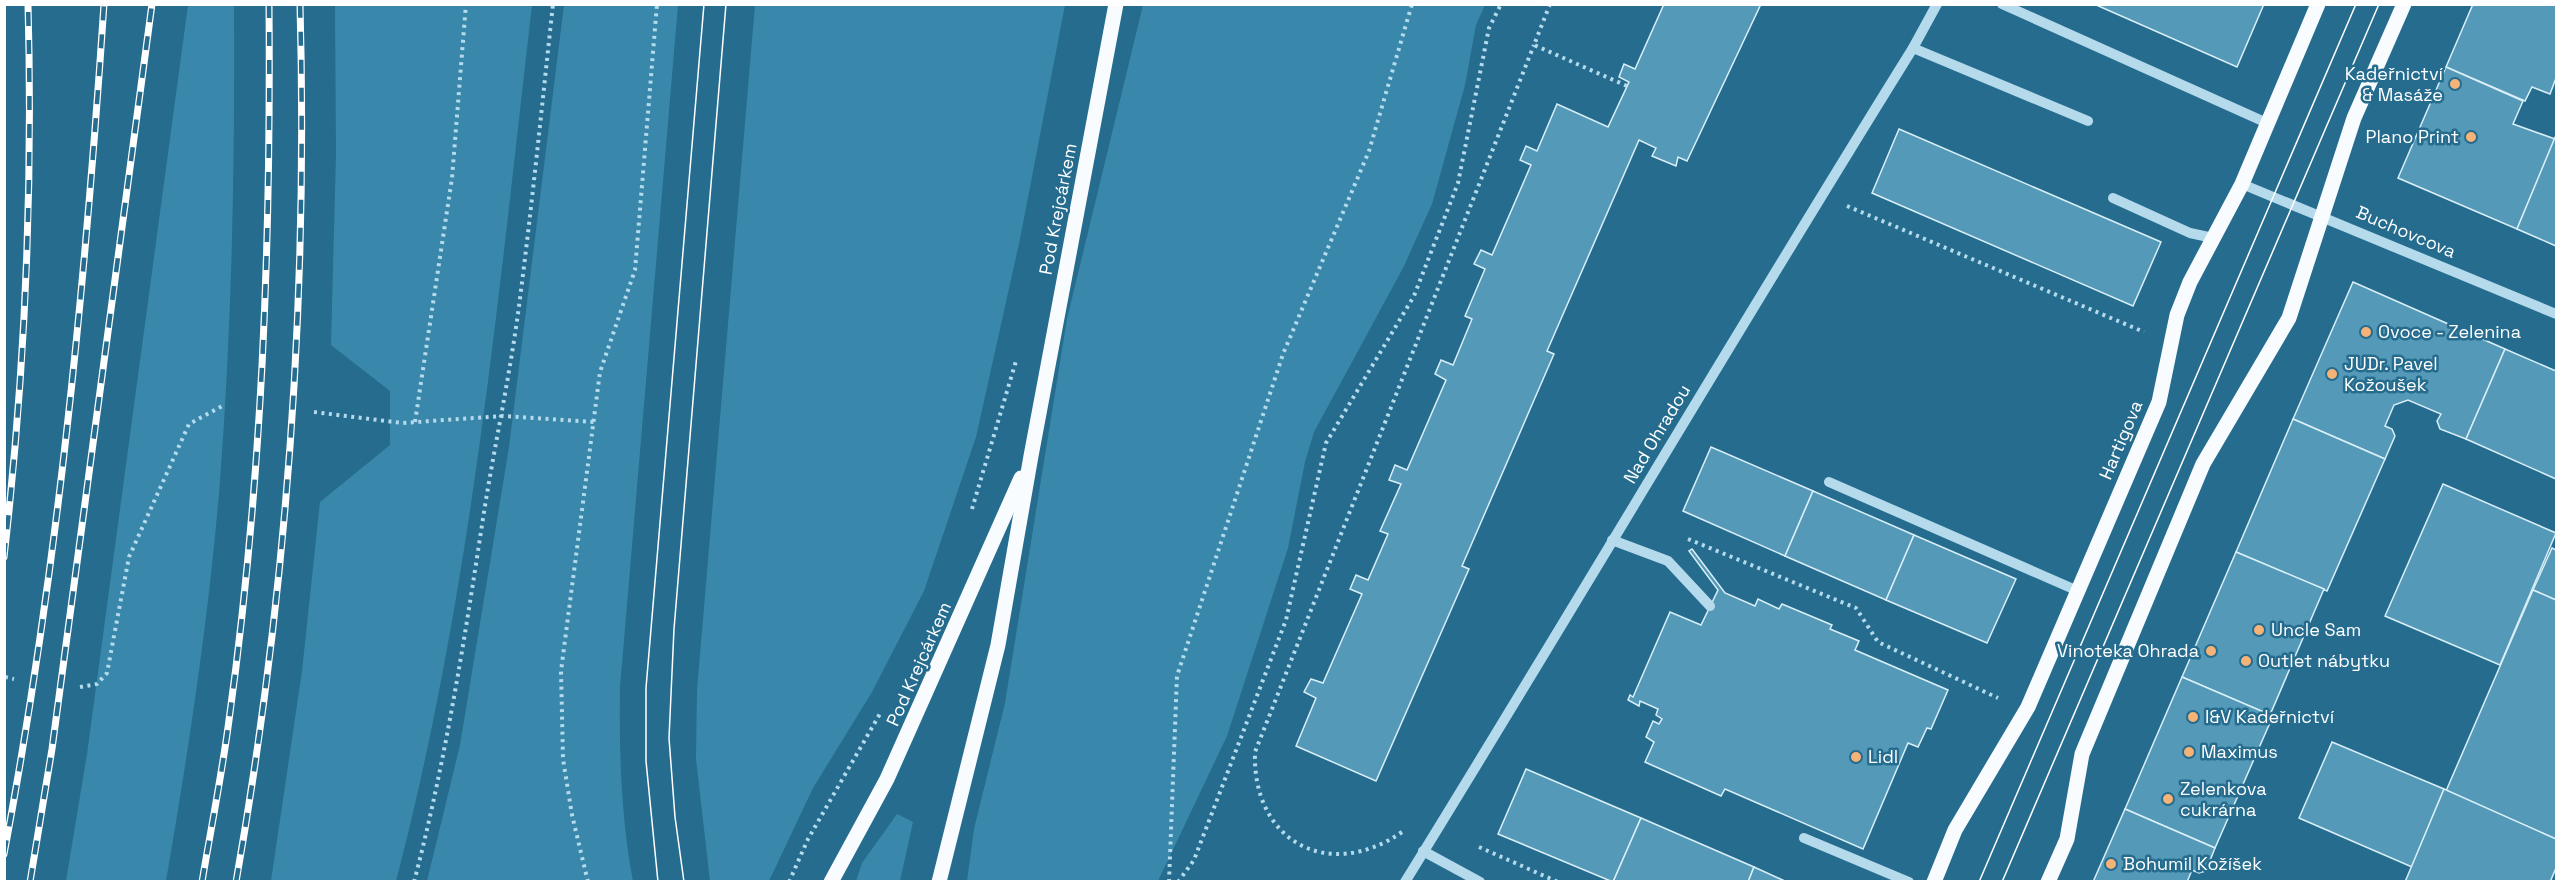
<svg xmlns="http://www.w3.org/2000/svg" width="2561" height="886" font-family="'Space Grotesk',sans-serif">
<style>
.green{fill:#3988ab}
.building{fill:#5599b8;stroke:#d9eff8;stroke-width:1.5}
.lines{fill:none;stroke-linecap:round;stroke-linejoin:round}
.path{stroke:#b4daeb;stroke-width:4;stroke-dasharray:3 4.5;stroke-linecap:butt}
.minor{stroke:#b4daeb;stroke-width:10}
.major{stroke:#f9fcff;stroke-width:15}
.tram{stroke:#fff;stroke-width:1.5}
.rail-casing{stroke:#fff;stroke-width:7}
.rail{stroke:#256c8e;stroke-width:4.5;stroke-dasharray:14;stroke-linecap:butt}
.poi-dot{fill:#f5b378;stroke:#256c8e;stroke-width:2}
.labels{text-anchor:middle;stroke-width:5;stroke-linejoin:round;paint-order:stroke}
.poi-label{font-size:18px;fill:#fff;stroke:#256c8e;text-anchor:start}
.street-label{font-size:18px;fill:#fff;stroke:#256c8e}
</style>
<rect width="100%" height="100%" fill="#256c8e"/>
<g class="green">
<path d="M188,5H234C235,164 232,322 220,481C209,616 189,748 166,881H66L87,754Z"/>
<path d="M335,5H532C498,298 471,595 396,881H271L302,671L320,502L390,445V391L331,345L336,154Z"/>
<path d="M564,5H678L620,687C619,752 621,818 633,881H427L460,745L509,447Z"/>
<polygon points="755,5 1065,5 1020,239 976,437 924,591 872,692 813,788 769,881 710,881 696,759 697,690"/>
<polygon points="1143,5 1485,5 1476,25 1465,85 1432,204 1403,268 1314,432 1305,462 1288,548 1227,736 1158,881 967,881 974,829 1005,703 1067,319"/>
<polygon points="897,814 913,822 900,881 856,881 862,863"/>
</g>
<g class="building">
<polygon points="1664,4 1761,4 1687,161 1678,157 1676,166 1652,156 1656,148 1639,140 1547,351 1554,354 1462,566 1469,569 1376,781 1296,746 1316,698 1304,692 1311,679 1323,683 1362,594 1350,589 1356,575 1368,580 1388,534 1380,531 1401,484 1389,480 1395,465 1407,470 1446,380 1435,374 1441,360 1453,365 1472,319 1465,316 1485,269 1474,264 1481,250 1492,255 1531,165 1520,160 1526,146 1537,151 1557,104 1608,127 1629,82 1619,77 1624,64 1635,69"/>
<polygon points="2094,4 2264,4 2237,67"/>
<polygon points="2473,4 2556,4 2556,78 2550,94 2532,87 2525,101 2446,67"/>
<polygon points="2446,67 2523,101 2513,124 2555,139 2517,229 2398,178"/>
<polygon points="1899,129 2161,242 2133,306 1872,193"/>
<polygon points="2556,135 2556,246 2517,229"/>
<polygon points="2353,282 2505,349 2466,439 2440,429 2437,421 2441,414 2408,400 2394,405 2385,426 2392,429 2395,436 2385,459 2293,419"/>
<polygon points="2505,349 2556,371 2556,479 2466,439"/>
<polygon points="2293,419 2385,459 2327,591 2236,552"/>
<polygon points="1711,447 1813,491 1785,556 1683,511"/>
<polygon points="2443,484 2556,533 2500,665 2385,616"/>
<polygon points="1813,491 1914,535 1886,600 1785,556"/>
<polygon points="1914,535 2016,579 1987,643 1886,600"/>
<polygon points="2552,548 2556,550 2556,600 2533,590"/>
<polygon points="1692,549 1725,593 1755,606 1758,599 1779,609 1782,604 1832,625 1830,629 1859,641 1855,650 1948,690 1931,729 1927,728 1918,747 1908,743 1863,849 1725,789 1721,796 1645,762 1654,742 1646,737 1653,721 1659,724 1662,719 1656,715 1658,709 1640,701 1639,706 1628,700 1630,695 1633,697 1670,612 1701,625 1718,590 1689,551"/>
<polygon points="2236,552 2324,589 2270,715 2182,677"/>
<polygon points="2533,590 2556,600 2556,839 2446,791"/>
<polygon points="2182,677 2273,716 2215,848 2125,809"/>
<polygon points="2332,742 2444,789 2412,867 2299,818"/>
<polygon points="1526,769 1641,818 1613,882 1498,834"/>
<polygon points="2444,789 2556,839 2556,868 2550,882 2405,882"/>
<polygon points="2125,809 2215,848 2206,871 2199,873 2192,870 2187,882 2093,882"/>
<polygon points="1641,818 1754,867 1748,882 1613,882"/>
<polygon points="1754,867 1787,882 1748,882"/>
</g>
<g class="lines">
<g class="path">
<polyline points="1550,4 1534,45 1627,86"/>
<polyline points="1847,206 2144,332"/>
<polyline points="314,412 402,423 503,416 594,422"/>
<polyline points="415,422 452,178 466,4"/>
<polyline points="972,509 1016,361"/>
<polyline points="1688,539 1856,608 1878,642 1998,698"/>
<polyline points="5,677 14,679"/>
<polyline points="80,687 97,684 107,673 129,557 189,424 224,405"/>
<path d="M1402,832C1328,883 1252,841 1255,752L1534,45"/>
<polyline points="1479,847 1558,882"/>
<path d="M414,882C446,760 465,636 484,512C495,443 510,375 519,306C532,206 542,105 553,4"/>
<polyline points="588,882 572,815 563,759 561,671 600,372 635,270 657,4"/>
<polyline points="789,882 808,839 881,712"/>
<polyline points="1169,882 1177,676 1283,354 1369,151 1412,4"/>
<polyline points="1178,882 1194,860 1286,620 1326,443 1414,296 1458,183 1489,28 1501,4"/>
</g>
<g class="minor">
<polyline points="2002,4 2267,123"/>
<polyline points="1913,48 2088,121"/>
<polyline points="2242,184 2556,314"/>
<polyline points="2113,198 2190,233 2213,238"/>
<polyline points="1829,482 2078,591"/>
<polyline points="1612,540 1668,561 1710,606"/>
<polyline points="1804,838 1909,882"/>
<polyline points="1423,851 1480,882"/>
<path d="M1405,882C1576,605 1741,324 1913,48L1937,4"/>
</g>
<g class="major">
<polyline points="831,882 887,779 1021,478"/>
<polyline points="939,882 998,645 1031,456 1116,4"/>
<polyline points="1934,882 1955,830 2028,707 2159,402 2177,315 2190,282 2242,184 2318,4"/>
<polyline points="2048,882 2067,839 2082,754 2203,464 2289,318 2354,118 2404,4"/>
</g>
<g class="tram">
<polyline points="658,882 646,761 646,688 704,4"/>
<polyline points="684,882 675,817 669,738 674,629 726,4"/>
<polyline points="1979,882 2356,4"/>
<polyline points="2002,882 2379,4"/>
</g>
<defs>
<g id="rail">
<path d="M4,557C25,373 33,189 28,4"/>
<path d="M4,854C57,573 85,289 104,4"/>
<polyline points="30,882 52,749 152,4"/>
<path d="M202,882C211,828 222,774 229,720C262,483 271,244 269,4"/>
<path d="M236,882C287,592 308,298 300,4"/>
</g>
</defs>
<use href="#rail" class="rail-casing"/>
<use href="#rail" class="rail"/>
</g>
<g class="poi-dot">
<circle cx="2455" cy="84" r="6"/>
<circle cx="2471" cy="137" r="6"/>
<circle cx="2366" cy="332" r="6"/>
<circle cx="2332" cy="374" r="6"/>
<circle cx="2259" cy="630" r="6"/>
<circle cx="2211" cy="651" r="6"/>
<circle cx="2246" cy="661" r="6"/>
<circle cx="2193" cy="717" r="6"/>
<circle cx="2189" cy="752" r="6"/>
<circle cx="1856" cy="757" r="6"/>
<circle cx="2168" cy="799" r="6"/>
<circle cx="2111" cy="864" r="6"/>
</g>
<g class="labels">
<g class="poi-label">
<text x="2443" y="80" text-anchor="end">Kadeřnictví<tspan x="2443" dy="21">&amp; Masáže</tspan></text>
<text x="2459" y="143" text-anchor="end">Plano Print</text>
<text x="2378" y="338">Ovoce - Zelenina</text>
<text x="2344" y="370">JUDr. Pavel<tspan x="2344" dy="21">Kožoušek</tspan></text>
<text x="2271" y="636">Uncle Sam</text>
<text x="2199" y="657" text-anchor="end">Vinoteka Ohrada</text>
<text x="2258" y="667">Outlet nábytku</text>
<text x="2205" y="723">I&amp;V Kadeřnictví</text>
<text x="2201" y="758">Maximus</text>
<text x="1868" y="763">Lidl</text>
<text x="2180" y="795">Zelenkova<tspan x="2180" dy="21">cukrárna</tspan></text>
<text x="2123" y="870">Bohumil Kožíšek</text>
</g>
<g class="street-label">
<text transform="translate(1058 209) rotate(-79)" y="6">Pod Krejcárkem</text>
<text transform="translate(2406 232) rotate(23)" y="6">Buchovcova</text>
<text transform="translate(1657 434) rotate(-59)" y="6">Nad Ohradou</text>
<text transform="translate(2121 440) rotate(-67)" y="6">Hartigova</text>
<text transform="translate(919 664) rotate(-66)" y="6">Pod Krejcárkem</text>
</g>
</g>
<rect width="2561" height="886" fill="none" stroke="#ffffff" stroke-width="12"/>
</svg>
